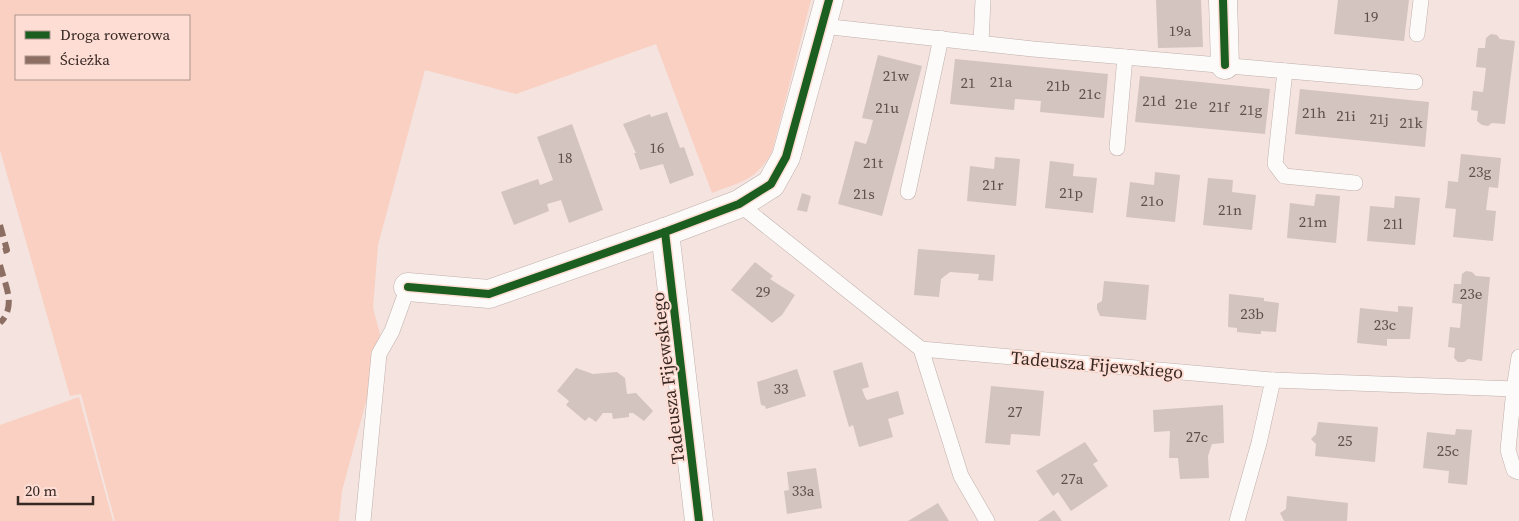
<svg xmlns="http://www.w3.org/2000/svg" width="1519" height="521" font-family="'Source Serif 4',serif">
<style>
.green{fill:#f9d0c2;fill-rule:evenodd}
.building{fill:#d3c4c0}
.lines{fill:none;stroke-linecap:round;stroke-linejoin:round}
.service-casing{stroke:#bfb0ab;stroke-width:16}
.minor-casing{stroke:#bfb0ab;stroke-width:29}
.service{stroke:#fdfbfa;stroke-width:15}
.minor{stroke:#fdfbfa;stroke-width:28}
.quiet{stroke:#8d6e63;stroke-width:6;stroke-dasharray:12 6;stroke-linecap:butt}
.cycleway-casing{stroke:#feded4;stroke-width:11}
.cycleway{stroke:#1b5e20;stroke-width:8}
.labels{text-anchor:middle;stroke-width:4;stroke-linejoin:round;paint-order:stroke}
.number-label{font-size:15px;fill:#5e4f4b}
.street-label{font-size:18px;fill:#372824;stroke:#feded4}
</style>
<rect width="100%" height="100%" fill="#f4e3de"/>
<g class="green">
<path d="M0,0H811L772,152C755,181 743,181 712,193L656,44L516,94L425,70L378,245L373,308L380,334L372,379L342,491L339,521H115L81,394L70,396L0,150ZM16,16H189V79H16Z"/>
<polygon points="79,397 113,521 0,521 0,425"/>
</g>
<g class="building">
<polygon points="1156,0 1201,0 1203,47 1158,48"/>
<polygon points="1338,0 1409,0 1404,41 1334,34"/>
<polygon points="1491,34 1497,35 1500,39 1515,41 1505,124 1492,123 1488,126 1482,125 1477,121 1478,111 1471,110 1473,91 1483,92 1486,68 1476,67 1478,48 1485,48 1486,38"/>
<polygon points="878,55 922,66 882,216 838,204 855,141 866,144 870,132 873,120 862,118"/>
<polygon points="955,59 1108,74 1104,118 1040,112 1041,101 1015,99 1014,110 950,104"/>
<polygon points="1140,76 1270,89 1265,134 1135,122"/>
<polygon points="1300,89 1429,102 1425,147 1295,134"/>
<polygon points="667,112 680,148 684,147 694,175 670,184 663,164 640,170 634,153 636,153 623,124 650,114 651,117"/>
<polygon points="572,124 603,210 569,223 561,200 547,204 549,211 514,225 501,192 538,179 540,185 553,180 537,137"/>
<polygon points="1461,154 1501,158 1498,188 1489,187 1486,210 1496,211 1493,241 1453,237 1456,209 1445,208 1447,195 1448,181 1458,182"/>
<polygon points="995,157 1020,159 1016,206 967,201 970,166 994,169"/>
<polygon points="1050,161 1074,164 1073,176 1097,178 1093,213 1045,208"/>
<polygon points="1155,172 1180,175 1175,222 1126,217 1130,182 1154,185"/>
<polygon points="1208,178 1233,180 1232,192 1256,195 1252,230 1203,225"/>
<polygon points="802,193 811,196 807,212 797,210"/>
<polygon points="1316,194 1340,196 1336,243 1287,238 1290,203 1314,206"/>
<polygon points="1395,196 1420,198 1415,245 1367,241 1370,206 1394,208"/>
<polygon points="918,249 995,255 993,281 978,280 979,274 950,272 941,279 939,297 914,295"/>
<polygon points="755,262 773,276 770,279 795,295 782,315 772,323 731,290"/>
<polygon points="1466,271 1472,272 1476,276 1490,277 1482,361 1468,359 1464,362 1458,362 1454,358 1455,348 1448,347 1450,327 1460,328 1462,304 1452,303 1454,284 1461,284 1462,274"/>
<polygon points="1104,281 1149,285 1146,320 1100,316 1097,309 1097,304 1102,301"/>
<polygon points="1229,294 1264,298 1264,301 1279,303 1276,332 1261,331 1261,334 1257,334 1237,332 1237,328 1228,327"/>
<polygon points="1398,306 1413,307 1410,339 1387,339 1387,346 1357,343 1360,308 1398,312"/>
<polygon points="862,362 869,387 862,389 865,397 867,400 898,391 904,414 888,419 893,437 859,447 853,425 849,427 833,371"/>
<polygon points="576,368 593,374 617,372 625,378 627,394 636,393 653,411 644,421 633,413 629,413 629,417 613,419 612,413 603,413 596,422 589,417 585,421 566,405 569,401 557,391"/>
<polygon points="797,369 806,396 766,409 765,406 761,405 757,382"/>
<polygon points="991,386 1044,391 1040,436 1011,434 1010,445 985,443"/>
<polygon points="1223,405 1224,443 1212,444 1208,456 1209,478 1180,479 1178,458 1169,458 1170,431 1154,432 1153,410"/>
<polygon points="1318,422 1378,427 1375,462 1315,456 1316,444 1311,439 1316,434"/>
<polygon points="1456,429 1472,430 1467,485 1448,483 1449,471 1423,468 1427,432 1455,435"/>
<polygon points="1085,442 1098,461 1093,464 1108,486 1071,511 1058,492 1053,496 1036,471"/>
<polygon points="816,468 822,508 787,514 784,491 789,490 787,472"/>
<polygon points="1287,496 1348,503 1347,521 1284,521 1280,513 1286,509"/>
<polygon points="938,503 949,521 908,521"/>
<polygon points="1054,510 1062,521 1038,521"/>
</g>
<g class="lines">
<defs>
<g id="service">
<polyline points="822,26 1033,49 1415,82"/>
<polyline points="1417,34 1421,0"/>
<polyline points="981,43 983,0"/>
<polyline points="1285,71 1275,164 1284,176 1355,183"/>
<polyline points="1117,148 1125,57"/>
<polyline points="908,192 941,38"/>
<polyline points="739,204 921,349 961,476 987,521"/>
<polyline points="921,349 1273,380 1259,443 1237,521"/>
<polyline points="1273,380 1514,389 1519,357"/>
<polyline points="1514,389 1508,450 1514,470 1519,472"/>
<polyline points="363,521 379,354 392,331 408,287"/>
</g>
<g id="minor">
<polyline points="1223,0 1225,65"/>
<polyline points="665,232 699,521"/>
<polyline points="408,287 489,294 665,232 739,204 771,184 786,157 829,0"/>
</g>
</defs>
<use href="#service" class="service-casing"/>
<use href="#minor" class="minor-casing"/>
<use href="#service" class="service"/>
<use href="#minor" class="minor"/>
<g class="quiet">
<polyline points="0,225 7,250 0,252"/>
<path d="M0,265C5,285 17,306 0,323"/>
</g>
<defs>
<g id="cycleway">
<polyline points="1223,0 1225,65"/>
<polyline points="665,232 699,521"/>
<polyline points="408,287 489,294 665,232 739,204 771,184 786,157 829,0"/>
</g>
</defs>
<use href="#cycleway" class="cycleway-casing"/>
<use href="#cycleway" class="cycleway"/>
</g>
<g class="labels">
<g class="number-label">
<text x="1371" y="22">19</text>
<text x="1180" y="36">19a</text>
<text x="896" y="81">21w</text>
<text x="1001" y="87">21a</text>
<text x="968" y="88">21</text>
<text x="1058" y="91">21b</text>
<text x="1090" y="99">21c</text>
<text x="1154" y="106">21d</text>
<text x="1186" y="109">21e</text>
<text x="1219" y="112">21f</text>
<text x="887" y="113">21u</text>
<text x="1251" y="115">21g</text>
<text x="1314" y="118">21h</text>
<text x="1346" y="121">21i</text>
<text x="1379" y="124">21j</text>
<text x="1411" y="128">21k</text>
<text x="657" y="153">16</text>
<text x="565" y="163">18</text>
<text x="873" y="168">21t</text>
<text x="1480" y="177">23g</text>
<text x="993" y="190">21r</text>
<text x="1071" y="198">21p</text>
<text x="864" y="199">21s</text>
<text x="1152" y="206">21o</text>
<text x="1230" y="215">21n</text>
<text x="1313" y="227">21m</text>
<text x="1393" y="229">21l</text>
<text x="763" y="297">29</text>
<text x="1471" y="299">23e</text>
<text x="1252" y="319">23b</text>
<text x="1385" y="330">23c</text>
<text x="781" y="394">33</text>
<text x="1015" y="417">27</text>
<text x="1197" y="442">27c</text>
<text x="1345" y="446">25</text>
<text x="1448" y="456">25c</text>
<text x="1072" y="484">27a</text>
<text x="803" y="496">33a</text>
</g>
<g class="street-label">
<text transform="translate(1097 365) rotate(5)" y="6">Tadeusza Fijewskiego</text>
<text transform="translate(668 378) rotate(-97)" y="6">Tadeusza Fijewskiego</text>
</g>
</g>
<rect x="15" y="15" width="175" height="65" fill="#feded4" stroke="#ae958e"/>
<rect x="25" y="31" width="25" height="8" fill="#1b5e20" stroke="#ae958e"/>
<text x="60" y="40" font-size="15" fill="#372824">Droga rowerowa</text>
<rect x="25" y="56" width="25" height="8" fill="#8d6e63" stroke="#ae958e"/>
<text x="60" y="65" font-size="15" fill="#372824">Ścieżka</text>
<path d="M18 496v8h75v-8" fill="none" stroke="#372824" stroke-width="2.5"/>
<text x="25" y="496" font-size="15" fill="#372824" stroke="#feded4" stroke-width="4" paint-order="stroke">20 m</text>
</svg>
